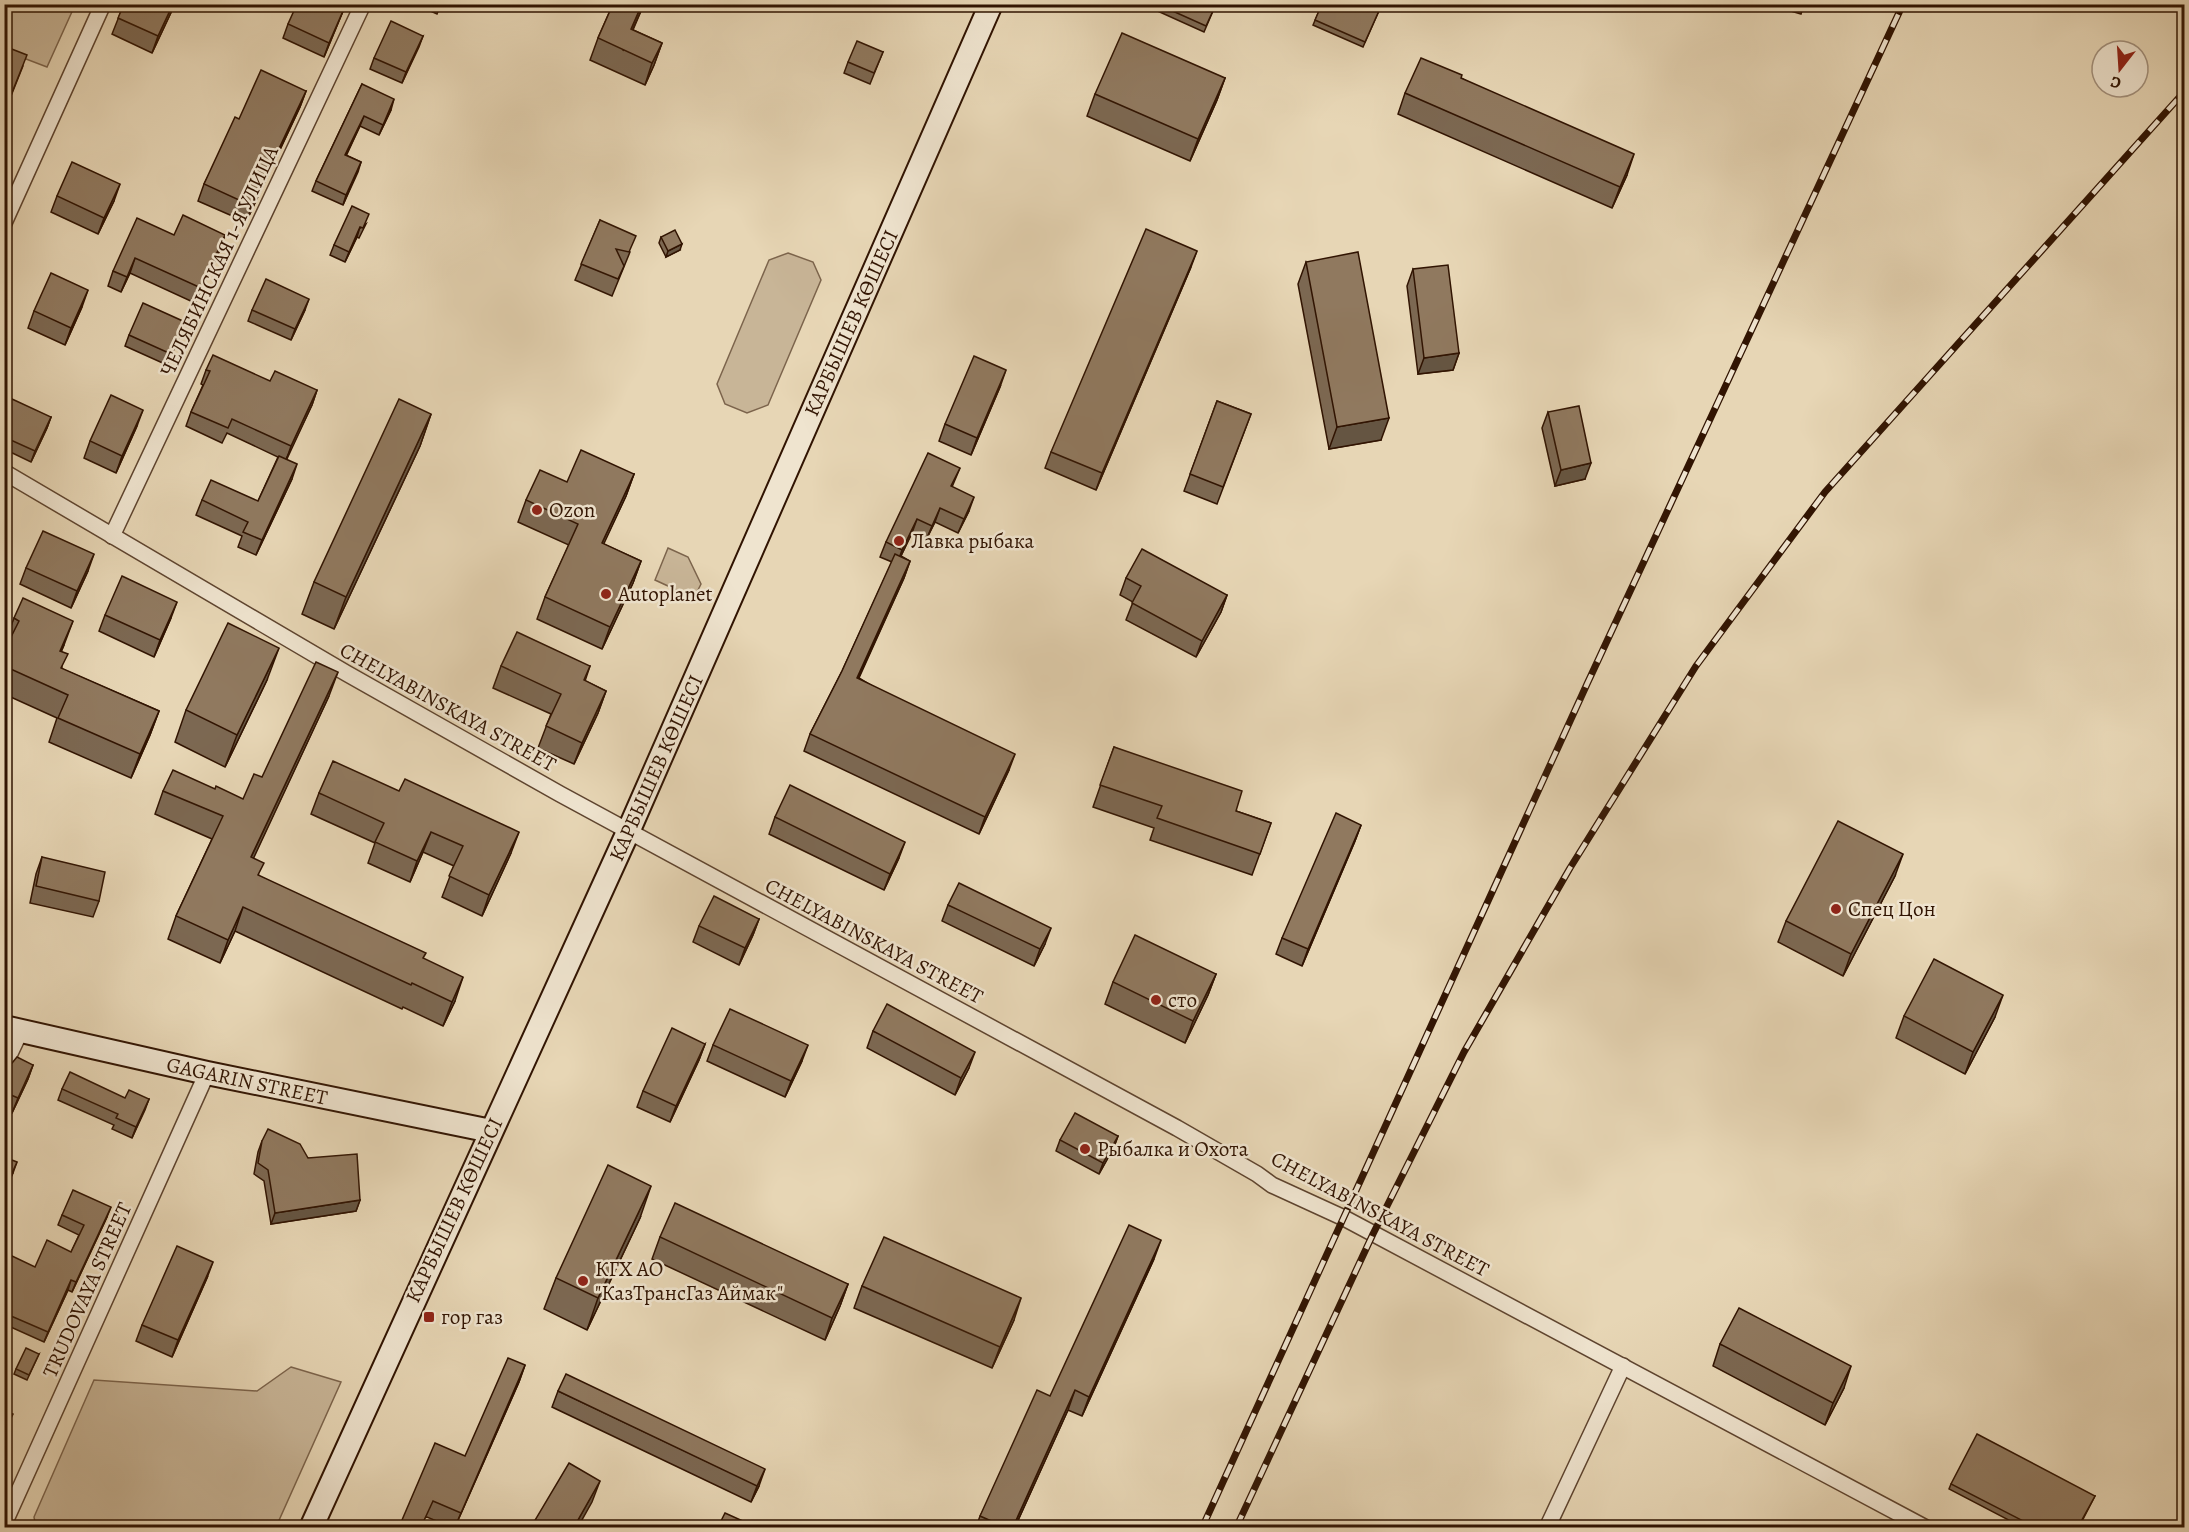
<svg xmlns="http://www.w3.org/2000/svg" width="2189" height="1532" font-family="Alegreya,serif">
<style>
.green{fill:#c8b597;stroke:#7c644c;stroke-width:1.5}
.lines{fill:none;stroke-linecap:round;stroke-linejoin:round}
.street-casing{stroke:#5e442f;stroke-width:18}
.secondary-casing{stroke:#311402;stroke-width:26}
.street{stroke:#efe4cf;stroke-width:15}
.secondary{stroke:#efe4cf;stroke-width:22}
.rail-casing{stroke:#311402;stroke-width:7}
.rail{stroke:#efe4cf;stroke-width:4.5;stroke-dasharray:14;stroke-linecap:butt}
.wall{fill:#7c6852;stroke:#311402;stroke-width:1.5}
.shaded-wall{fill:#655542;stroke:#311402;stroke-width:1.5}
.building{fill:#90795f;stroke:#311402;stroke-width:1.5}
.poi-dot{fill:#8f2418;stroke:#efe4cf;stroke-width:2}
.labels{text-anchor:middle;stroke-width:5;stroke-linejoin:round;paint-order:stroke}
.street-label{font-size:21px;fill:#311402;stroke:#efe4cf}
.poi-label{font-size:21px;fill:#311402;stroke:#efe4cf;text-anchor:start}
</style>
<rect width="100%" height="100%" fill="#e7d6b5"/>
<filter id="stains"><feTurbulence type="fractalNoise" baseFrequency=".00333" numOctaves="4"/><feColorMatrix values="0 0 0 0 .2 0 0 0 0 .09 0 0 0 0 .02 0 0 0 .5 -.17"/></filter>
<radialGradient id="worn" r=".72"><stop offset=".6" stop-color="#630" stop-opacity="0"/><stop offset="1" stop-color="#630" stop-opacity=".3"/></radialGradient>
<g class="green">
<polygon points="4,5 75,5 47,67 5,51"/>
<polygon points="788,253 813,262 821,280 768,405 747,413 725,404 717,384 769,260"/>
<polygon points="668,548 688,557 701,584 694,598 655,580"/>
<polygon points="291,1367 341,1382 276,1527 36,1527 34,1517 94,1380 257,1391"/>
</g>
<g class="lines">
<defs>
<g id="street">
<polyline points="4,223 103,4"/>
<polyline points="4,472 346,673 560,794 1177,1128 1257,1174 1272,1185 1344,1218 1926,1528"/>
<polyline points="112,536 363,4"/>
<polyline points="4,1066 21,1030"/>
<polyline points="4,1524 207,1073"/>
<polyline points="1547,1528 1623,1366"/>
</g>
<g id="secondary">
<polyline points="4,1027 207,1073 491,1131"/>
<polyline points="311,1528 628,832 991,4"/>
</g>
</defs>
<use href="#street" class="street-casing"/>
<use href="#secondary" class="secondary-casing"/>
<use href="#street" class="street"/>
<use href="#secondary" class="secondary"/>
<defs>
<g id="rail">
<polyline points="1202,1528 1587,684 1903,4"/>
<polyline points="1236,1528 1373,1234 1464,1052 1570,868 1696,666 1825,492 2184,92"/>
</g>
</defs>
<use href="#rail" class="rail-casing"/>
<use href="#rail" class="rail"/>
</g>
<g class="wall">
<polygon points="124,4 175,4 152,53 112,34"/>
<polygon points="346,4 324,57 283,38 288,24"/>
<polygon points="415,4 441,4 437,14"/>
<polygon points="613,4 644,4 633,30 662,43 654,65 645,85 590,60 598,38"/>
<polygon points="887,4 898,4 896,9"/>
<polygon points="1142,4 1216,4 1204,32"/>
<polygon points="1322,4 1382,4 1363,47 1313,25"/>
<polygon points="1767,4 1804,4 1801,14"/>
<polygon points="423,36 402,83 370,69 374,58"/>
<polygon points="4,46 23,66 5,111"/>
<polygon points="883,52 870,84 844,73 848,62"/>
<polygon points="1225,78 1217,100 1190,161 1087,116 1095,94"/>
<polygon points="1461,78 1627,175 1612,208 1398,114 1405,93"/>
<polygon points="362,84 391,110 379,135 360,126 346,155 361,162 343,205 312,191 316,181"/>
<polygon points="306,91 300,107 246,222 198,201 204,184 239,119"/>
<polygon points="57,196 114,201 98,234 51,212"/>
<polygon points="600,220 630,252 612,296 575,280"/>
<polygon points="366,224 359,238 357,237 345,262 330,255 334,245"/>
<polygon points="174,235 220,250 195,303 130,273 121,292 108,286 113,271"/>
<polygon points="661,237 680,250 666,257 659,243"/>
<polygon points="1306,262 1381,440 1329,449 1298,284"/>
<polygon points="1191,267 1096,490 1045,468 1051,452"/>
<polygon points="1413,269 1459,353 1453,370 1418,374 1407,286"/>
<polygon points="82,307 65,345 28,328 34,311"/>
<polygon points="252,310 305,310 291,340 248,321"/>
<polygon points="181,333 167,365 125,346 129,335"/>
<polygon points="206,370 317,390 312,405 286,459 292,479 256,555 238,547 242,536 196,515 202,500 258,501 278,457 227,433 222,443 186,426 191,412 203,385 201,384"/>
<polygon points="1000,387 971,455 939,441 945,424"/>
<polygon points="1217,401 1251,414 1217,504 1184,491"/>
<polygon points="1548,412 1585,479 1555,486 1542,428"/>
<polygon points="431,414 420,446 334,629 302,614 314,582"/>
<polygon points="4,416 51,417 47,428 31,462 4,449"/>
<polygon points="137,426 116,473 84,458 90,441"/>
<polygon points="960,468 952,487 969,511 958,533 935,522 926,540 912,533 901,556 910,561 904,578 859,678 1009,770 979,834 804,751 810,734 842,671 892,562 880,557 886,542"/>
<polygon points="634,474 626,496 603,544 641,561 633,583 602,649 537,619 545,597 569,545 518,522 526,500 567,482"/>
<polygon points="26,568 88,571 71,608 20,584"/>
<polygon points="1126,578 1227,595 1221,612 1196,657 1126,620 1133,602 1120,595"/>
<polygon points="105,615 171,618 154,657 99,631"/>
<polygon points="14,618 64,645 61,652 62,669 159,711 150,735 131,778 49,742 57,718 4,694 4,651 8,644 5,643"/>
<polygon points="501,666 590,666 585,681 606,691 598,713 574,764 538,748 551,714 493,688"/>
<polygon points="267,680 225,767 175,742 186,710"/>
<polygon points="329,696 253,858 259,876 424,959 455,1001 443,1026 403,1007 402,1009 235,931 220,963 168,939 176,916 212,839 155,814 163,791 243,799 262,777"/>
<polygon points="1114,747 1236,811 1271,823 1252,875 1150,840 1154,828 1093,807"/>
<polygon points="319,793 511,853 482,916 442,897 454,866 423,852 410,882 368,863 375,843 311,814"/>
<polygon points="775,817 899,858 884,890 769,834"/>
<polygon points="1361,825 1355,841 1302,966 1276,954 1282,938"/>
<polygon points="42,857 99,901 93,917 30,903 36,874"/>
<polygon points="1895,876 1843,976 1778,942 1786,921"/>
<polygon points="948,905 1045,944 1034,966 942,921"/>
<polygon points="759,919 753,935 739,965 693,942 699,926"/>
<polygon points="1216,974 1208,995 1185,1043 1105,1004 1113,982"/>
<polygon points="1904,1016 1995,1017 1965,1074 1896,1038"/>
<polygon points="873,1031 969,1068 955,1095 867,1048"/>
<polygon points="705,1044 699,1060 670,1122 637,1107 643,1091"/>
<polygon points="713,1045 802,1061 785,1097 707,1061"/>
<polygon points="4,1060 12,1063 33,1065 28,1079 12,1113 4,1109"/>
<polygon points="62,1089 125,1098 149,1099 132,1138 112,1129 114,1125 58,1100"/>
<polygon points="1118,1136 1114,1147 1099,1174 1056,1151 1060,1140"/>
<polygon points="262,1141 308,1158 360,1200 356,1211 271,1224 264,1181 254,1174 258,1152"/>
<polygon points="4,1157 13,1173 4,1192"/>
<polygon points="62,1215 107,1217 72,1292 68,1290 44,1342 4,1324 4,1266 35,1267 71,1252 79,1235 58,1225"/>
<polygon points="640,1218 587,1330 544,1309 556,1278"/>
<polygon points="660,1237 848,1284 840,1306 825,1340 652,1259"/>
<polygon points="1154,1259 1082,1416 1068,1410 1015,1527 976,1527 980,1516 1050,1396"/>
<polygon points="207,1278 172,1357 136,1341 142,1325"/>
<polygon points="862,1286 1014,1320 992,1368 854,1308"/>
<polygon points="1720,1344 1844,1388 1825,1425 1713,1366"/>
<polygon points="39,1354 27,1380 14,1374 16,1369"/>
<polygon points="525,1365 519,1382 455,1527 451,1527 427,1517 399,1527 465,1456"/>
<polygon points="558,1391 759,1486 751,1502 552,1407"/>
<polygon points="1951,1484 2095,1496 2079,1527 2022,1527 1949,1489"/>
</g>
<g class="shaded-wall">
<polygon points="173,4 175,4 152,53 158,36"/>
<polygon points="346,4 324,57 329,43"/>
<polygon points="642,4 644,4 623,51 631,29"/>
<polygon points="423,36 419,47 402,83 406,72"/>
<polygon points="662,43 654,65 645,85 652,63"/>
<polygon points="1225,78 1217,100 1190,161 1198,139"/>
<polygon points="306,91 300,107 246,222 252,206"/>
<polygon points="394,99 391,110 379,135 383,125"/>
<polygon points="364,116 360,126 342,165 345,155"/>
<polygon points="1634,154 1627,175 1612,208 1620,187"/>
<polygon points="361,162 358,172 343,205 346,195"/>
<polygon points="120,184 114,201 98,234 104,218"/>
<polygon points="360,227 357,237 345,262 349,252"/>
<polygon points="225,235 220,250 195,303 201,288"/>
<polygon points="682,244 680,250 666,257 668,251"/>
<polygon points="1197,251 1191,267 1096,490 1102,473"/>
<polygon points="135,258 130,273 121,292 127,277"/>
<polygon points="88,290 82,307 65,345 71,328"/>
<polygon points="309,299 305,310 291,340 295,329"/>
<polygon points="185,322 181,333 167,365 171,354"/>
<polygon points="1459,353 1453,370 1418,374 1424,358"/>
<polygon points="1006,370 1000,387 971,455 977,438"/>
<polygon points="317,390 312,405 286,461 291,446"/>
<polygon points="143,410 137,426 116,473 122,456"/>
<polygon points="431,414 420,446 334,629 346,597"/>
<polygon points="51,417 47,428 31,462 35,451"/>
<polygon points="1389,418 1381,440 1329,449 1337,427"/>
<polygon points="1591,463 1585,479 1555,486 1561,470"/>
<polygon points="297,464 292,479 256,555 262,540"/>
<polygon points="634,474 626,496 594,565 602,543"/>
<polygon points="974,497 969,511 958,533 964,519"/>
<polygon points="940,508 935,522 926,540 932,526"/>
<polygon points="917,519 912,533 897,564 902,550"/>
<polygon points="94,554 88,571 71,608 77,591"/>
<polygon points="641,561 633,583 602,649 610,627"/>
<polygon points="910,561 904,578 851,694 857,678"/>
<polygon points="1227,595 1221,612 1196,657 1202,641"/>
<polygon points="177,602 171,618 154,657 160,640"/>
<polygon points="73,621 64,645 51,675 60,651"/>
<polygon points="279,648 267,680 225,767 237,735"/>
<polygon points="338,672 329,696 243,881 251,857"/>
<polygon points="606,691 598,713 574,764 582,743"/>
<polygon points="159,711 150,735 131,778 140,754"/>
<polygon points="1015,754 1009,770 979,834 985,817"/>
<polygon points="1361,825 1355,841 1302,966 1308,949"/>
<polygon points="431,832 423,852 410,882 417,861"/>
<polygon points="519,832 511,853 482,916 489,895"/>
<polygon points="905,842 899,858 884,890 890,874"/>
<polygon points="1903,854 1895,876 1843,976 1851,954"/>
<polygon points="243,907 235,931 220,963 228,940"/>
<polygon points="759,919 753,935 739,965 745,948"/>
<polygon points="1051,928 1045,944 1034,966 1040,949"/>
<polygon points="1216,974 1208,995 1185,1043 1193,1021"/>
<polygon points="463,977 455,1001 443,1026 452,1002"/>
<polygon points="2003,995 1995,1017 1965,1074 1973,1052"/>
<polygon points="705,1044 699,1060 670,1122 676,1106"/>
<polygon points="808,1045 802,1061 785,1097 791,1081"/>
<polygon points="975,1052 969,1068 955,1095 961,1078"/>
<polygon points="33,1065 28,1079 12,1113 18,1098"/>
<polygon points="149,1099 145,1110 132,1138 136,1127"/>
<polygon points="1118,1136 1114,1147 1099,1174 1103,1163"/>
<polygon points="17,1162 13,1173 4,1192 8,1182"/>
<polygon points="651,1186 640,1218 587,1330 598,1298"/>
<polygon points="360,1200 356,1211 271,1224 275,1213"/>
<polygon points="111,1207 107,1217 72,1292 76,1282"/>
<polygon points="1161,1240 1154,1259 1082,1416 1089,1397"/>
<polygon points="213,1262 207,1278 172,1357 178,1340"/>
<polygon points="71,1280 68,1290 44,1342 48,1332"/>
<polygon points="848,1284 840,1306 825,1340 832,1318"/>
<polygon points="1021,1298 1014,1320 992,1368 1000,1347"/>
<polygon points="525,1365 519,1382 455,1527 461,1513"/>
<polygon points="1851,1366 1844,1388 1825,1425 1833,1403"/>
<polygon points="1075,1390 1068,1410 1015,1527 1013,1527"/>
<polygon points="765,1469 759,1486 751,1502 757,1486"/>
<polygon points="600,1481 592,1502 578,1527 574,1527"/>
</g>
<g class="building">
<polygon points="124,4 173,4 158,36 118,18"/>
<polygon points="297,4 346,4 329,43 288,24"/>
<polygon points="613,4 642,4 631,29 662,43 652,63 598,38"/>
<polygon points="1157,4 1216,4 1206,26"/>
<polygon points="1322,4 1382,4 1365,42 1315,20"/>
<polygon points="391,21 423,36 406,72 374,58"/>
<polygon points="1122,33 1225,78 1198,139 1095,94"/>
<polygon points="857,41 883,52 874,73 848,62"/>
<polygon points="4,46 27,55 9,100 4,99"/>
<polygon points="1421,58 1462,75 1461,78 1634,154 1620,187 1405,93"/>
<polygon points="261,70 306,91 252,206 204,184 235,117 239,119"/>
<polygon points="362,84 394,99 383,125 364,116 345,155 361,162 346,195 316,181"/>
<polygon points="72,162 120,184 104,218 57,196"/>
<polygon points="352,206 369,214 363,228 360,227 349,252 334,245"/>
<polygon points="183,215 225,235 201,288 135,258 127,277 113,271 137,218 174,235"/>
<polygon points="600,220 636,236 629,252 616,249 624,266 618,279 581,264"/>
<polygon points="1146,229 1197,251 1102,473 1051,452"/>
<polygon points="675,230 682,244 668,251 661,237"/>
<polygon points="1358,252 1389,418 1337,427 1306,262"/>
<polygon points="1448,265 1459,353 1424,358 1413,269"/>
<polygon points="51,273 88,290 71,328 34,311"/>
<polygon points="266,279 309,299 295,329 252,310"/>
<polygon points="143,303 185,322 171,354 129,335"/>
<polygon points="4,332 10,335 4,347"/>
<polygon points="213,355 270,381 275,371 317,390 291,446 232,419 228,428 191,412 210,371 206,370"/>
<polygon points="974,356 1006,370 977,438 945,424"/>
<polygon points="111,395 143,410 122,456 90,441"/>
<polygon points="12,399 51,417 35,451 4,437 4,416"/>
<polygon points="399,399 431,414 346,597 314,582"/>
<polygon points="1217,401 1251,414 1223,487 1190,474"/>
<polygon points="1579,406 1591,463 1561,470 1548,412"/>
<polygon points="581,450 634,474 602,543 641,561 610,627 545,597 578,524 526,500 540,470 567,482"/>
<polygon points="928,453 960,468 951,486 974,497 964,519 940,508 932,526 917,519 902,550 886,542"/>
<polygon points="279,456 297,464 262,540 243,532 248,522 202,500 211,480 258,501"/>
<polygon points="43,531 94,554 77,591 26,568"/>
<polygon points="1142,549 1227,595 1202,641 1132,603 1141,586 1126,578"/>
<polygon points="895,554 910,561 857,678 1015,754 985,817 810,734 842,671"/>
<polygon points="122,576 177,602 160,640 105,615"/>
<polygon points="23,598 73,621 60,651 68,654 61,668 159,711 140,754 58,718 68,695 4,666 4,651 19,621 14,618"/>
<polygon points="228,623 279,648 237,735 186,710"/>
<polygon points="517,632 590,666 584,680 606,691 582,743 546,726 561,694 501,666"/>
<polygon points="316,662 338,672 251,857 264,863 258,875 426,953 423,958 463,977 452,1002 412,983 411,985 243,907 228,940 176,916 223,816 163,791 173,770 215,789 216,786 243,799 254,774 262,777"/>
<polygon points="1114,747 1242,791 1236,811 1271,823 1260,854 1157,818 1162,806 1100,785"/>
<polygon points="333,761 399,791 405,779 519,832 489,895 449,876 463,846 431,832 417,861 375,842 384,823 319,793"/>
<polygon points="790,785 905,842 890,874 775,817"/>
<polygon points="1336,813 1361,825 1308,949 1282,938"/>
<polygon points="1838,821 1903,854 1851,954 1786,921"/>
<polygon points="42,857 105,872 99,901 36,886"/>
<polygon points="959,883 1051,928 1040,949 948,905"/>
<polygon points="714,896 759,919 745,948 699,926"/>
<polygon points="1135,935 1216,974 1193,1021 1113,982"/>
<polygon points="1934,959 2003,995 1973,1052 1904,1016"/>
<polygon points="887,1004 975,1052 961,1078 873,1031"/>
<polygon points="730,1009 808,1045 791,1081 713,1045"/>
<polygon points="672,1028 705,1044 676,1106 643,1091"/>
<polygon points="17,1057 33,1065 18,1098 4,1092 4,1060 12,1063"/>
<polygon points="70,1072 125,1098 129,1090 149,1099 136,1127 116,1118 118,1114 62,1089"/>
<polygon points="1075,1113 1118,1136 1103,1163 1060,1140"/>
<polygon points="268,1129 300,1144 308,1158 357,1154 360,1200 275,1213 268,1170 258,1163 262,1141"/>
<polygon points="4,1157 17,1162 8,1182 4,1180"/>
<polygon points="608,1165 651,1186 598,1298 556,1278"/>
<polygon points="73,1190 111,1207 76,1282 71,1280 48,1332 4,1313 4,1266 10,1255 35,1267 47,1240 71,1252 84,1225 62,1215"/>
<polygon points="675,1203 848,1284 832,1318 660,1237"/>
<polygon points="1129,1225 1161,1240 1089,1397 1075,1390 1013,1527 1005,1527 980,1516 1037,1390 1050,1396"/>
<polygon points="884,1237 1021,1298 1000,1347 862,1286"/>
<polygon points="177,1246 213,1262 178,1340 142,1325"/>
<polygon points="1739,1308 1851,1366 1833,1403 1720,1344"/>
<polygon points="26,1348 39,1354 29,1375 16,1369"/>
<polygon points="508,1358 525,1365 461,1513 433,1501 421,1527 399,1527 435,1443 465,1456"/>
<polygon points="566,1374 765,1469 757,1486 558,1391"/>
<polygon points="4,1410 13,1414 5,1430 4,1429"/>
<polygon points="1977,1434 2095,1496 2078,1527 2035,1527 1951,1484"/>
<polygon points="569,1463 600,1481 574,1527 531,1527"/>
<polygon points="725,1513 756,1527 718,1527"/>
</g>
<g class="poi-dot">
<circle cx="537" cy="510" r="6"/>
<circle cx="899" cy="541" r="6"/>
<circle cx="606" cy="594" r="6"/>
<circle cx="1836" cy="909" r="6"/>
<circle cx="1156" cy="1000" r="6"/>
<circle cx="1085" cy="1149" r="6"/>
<circle cx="583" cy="1281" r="6"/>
<rect x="423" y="1311" width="12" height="12" rx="3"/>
</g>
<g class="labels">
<g class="street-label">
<text transform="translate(219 261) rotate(-65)" y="7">ЧЕЛЯБИНСКАЯ 1-Я УЛИЦА</text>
<text transform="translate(851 323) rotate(-66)" y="7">КАРБЫШЕВ КӨШЕСІ</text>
<text transform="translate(448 707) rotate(29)" y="7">CHELYABINSKAYA STREET</text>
<text transform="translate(656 768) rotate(-66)" y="7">КАРБЫШЕВ КӨШЕСІ</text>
<text transform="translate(874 941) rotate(28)" y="7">CHELYABINSKAYA STREET</text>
<text transform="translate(247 1081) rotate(12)" y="7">GAGARIN STREET</text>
<text transform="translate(454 1210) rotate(-65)" y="7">КАРБЫШЕВ КӨШЕСІ</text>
<text transform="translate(1380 1214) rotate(28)" y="7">CHELYABINSKAYA STREET</text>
<text transform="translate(87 1290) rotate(-66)" y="7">TRUDOVAYA STREET</text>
</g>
<g class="poi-label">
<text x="549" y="517">Ozon</text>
<text x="911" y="548">Лавка рыбака</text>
<text x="618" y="601">Autoplanet</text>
<text x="1848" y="916">Спец Цон</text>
<text x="1168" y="1007">сто</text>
<text x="1097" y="1156">Рыбалка и Охота</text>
<text x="595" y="1276">КГХ АО<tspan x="595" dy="24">"КазТрансГаз Аймак"</tspan></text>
<text x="441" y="1324">гор газ</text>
</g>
</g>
<rect width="2189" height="1532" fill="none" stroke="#e7d6b5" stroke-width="24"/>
<rect x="6" y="6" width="2177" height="1520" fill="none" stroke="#311402" stroke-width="3"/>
<rect x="12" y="12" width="2165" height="1508" fill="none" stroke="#311402" stroke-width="1.5"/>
<g transform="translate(2120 69) rotate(197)"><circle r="28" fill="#efe4cf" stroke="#a3917d" stroke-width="1.5"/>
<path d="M0-4.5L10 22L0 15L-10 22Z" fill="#8f2418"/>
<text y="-9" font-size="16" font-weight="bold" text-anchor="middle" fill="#311402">С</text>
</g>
<rect width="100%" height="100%" filter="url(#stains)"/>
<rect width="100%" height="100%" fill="url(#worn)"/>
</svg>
